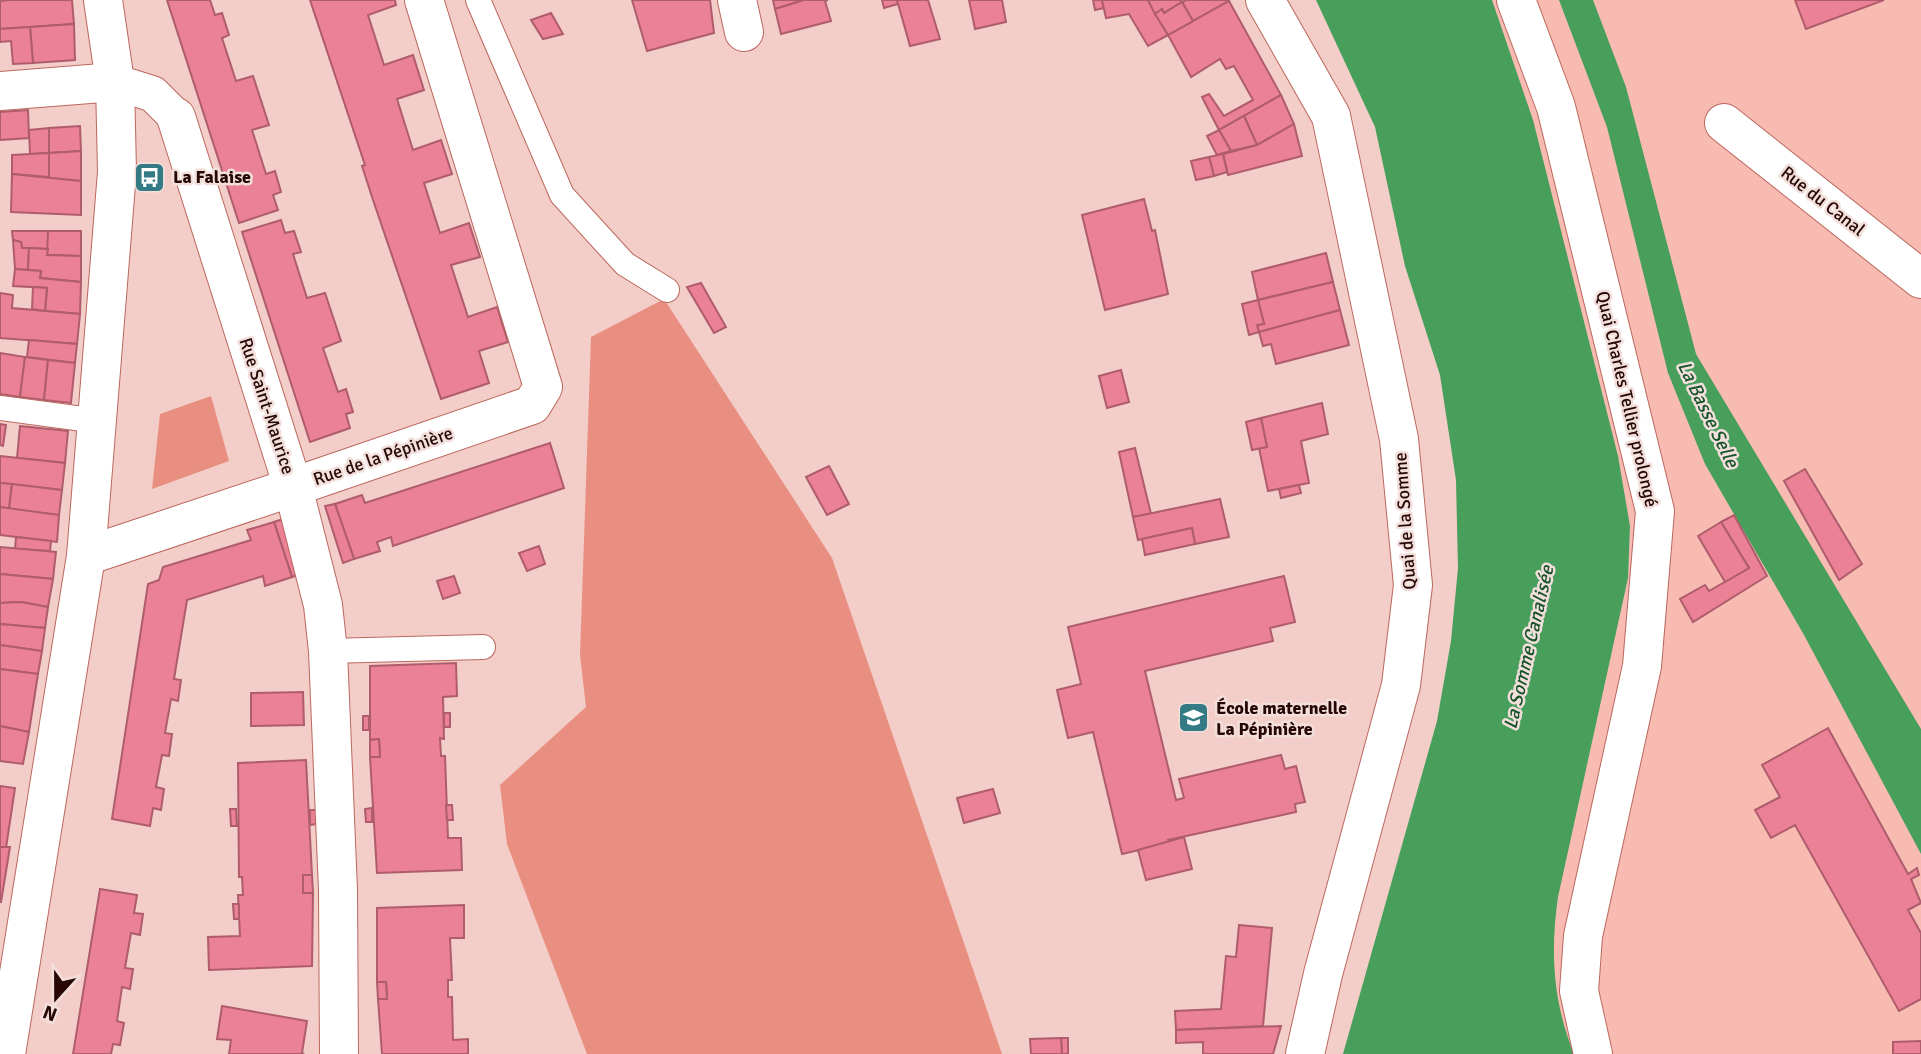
<svg xmlns="http://www.w3.org/2000/svg" width="1921" height="1054" font-family="Signika,sans-serif">
<style>
.built{fill:#f7bbb2}
.green{fill:#e98f82}
.water{fill:#489e5b}
.building{fill:#ea8195;stroke:#af5c6c;stroke-width:2}
.lines{fill:none;stroke-linecap:round;stroke-linejoin:round}
.service-casing{stroke:#bb685d;stroke-width:26}
.pedestrian-casing{stroke:#bb685d;stroke-width:37}
.minor-casing{stroke:#bb685d;stroke-width:40}
.tertiary-casing{stroke:#bb685d;stroke-width:40}
.service{stroke:#fff;stroke-width:24}
.pedestrian{stroke:#fff;stroke-width:35}
.minor{stroke:#fff;stroke-width:38}
.tertiary{stroke:#fff;stroke-width:38}
.labels{text-anchor:middle;stroke-width:5;stroke-linejoin:round;paint-order:stroke}
.poi-label{font-size:18px;font-weight:bold;fill:#260704;stroke:#f2dfdc;text-anchor:start}
.street-label{font-size:18px;fill:#260704;stroke:#f2dfdc}
.water-label{font-size:19px;font-style:italic;fill:#175428;stroke:#f2dfdc}
</style>
<rect width="100%" height="100%" fill="#f3cdc7"/>
<polygon class="built" points="1439,0 1921,0 1921,1054 1402,1054 1582,490"/>
<g class="green">
<polygon points="664,299 832,558 1002,1054 587,1054 507,844 500,785 586,707 580,655 591,337"/>
<polygon points="211,396 229,461 152,489 160,414"/>
</g>
<g class="water">
<path d="M1316,0H1492L1533,120L1618,456L1630,526L1628,578L1558,897C1550,952 1553,1002 1574,1054H1343L1437,721L1451,641L1458,568L1456,480L1440,375L1405,266L1375,127Z"/>
<polygon points="1559,0 1593,0 1626,87 1696,354 1921,729 1921,854 1804,635 1705,464 1668,373 1607,127"/>
</g>
<g class="building">
<polygon points="10,0 72,0 74,24 0,29 0,1"/>
<polygon points="167,0 210,0 215,15 222,13 229,35 222,38 236,81 253,76 269,125 252,130 266,174 275,171 281,192 273,195 278,210 239,223"/>
<polygon points="310,0 395,0 396,5 368,15 384,65 413,55 424,90 397,99 413,150 441,140 452,174 424,183 440,233 469,223 480,257 451,265 468,317 497,307 508,342 479,351 489,383 441,399 373,200 362,166 365,165"/>
<polygon points="632,0 710,0 714,33 647,51"/>
<polygon points="773,0 804,0 775,9"/>
<polygon points="804,0 828,0 825,1 831,21 781,34 775,9"/>
<polygon points="882,0 897,0 898,4 884,8"/>
<polygon points="897,0 928,0 940,39 910,46"/>
<polygon points="969,0 1002,0 1006,22 975,29"/>
<polygon points="1093,0 1102,0 1104,8 1095,10"/>
<polygon points="1102,0 1148,0 1168,35 1148,46 1129,14 1106,18"/>
<polygon points="1148,0 1181,0 1182,2 1164,13 1162,9 1155,14"/>
<polygon points="1186,0 1228,0 1229,1 1193,21 1182,2"/>
<polygon points="1795,0 1884,0 1806,29"/>
<polygon points="1229,1 1281,95 1219,130 1202,97 1209,94 1224,116 1253,100 1234,66 1226,69 1220,59 1191,77 1168,35"/>
<polygon points="1182,2 1193,21 1168,35 1155,14 1162,9 1164,13"/>
<polygon points="551,13 563,34 543,39 531,20"/>
<polygon points="74,24 75,60 33,63 30,27"/>
<polygon points="30,27 33,63 13,64 11,41 0,42 0,29"/>
<polygon points="1281,95 1294,124 1257,145 1244,116"/>
<polygon points="28,110 29,138 0,140 0,112"/>
<polygon points="1244,116 1257,145 1231,151 1219,130"/>
<polygon points="1294,124 1302,156 1228,175 1223,154 1257,145"/>
<polygon points="80,126 81,151 49,153 49,128"/>
<polygon points="49,128 49,153 30,154 29,130"/>
<polygon points="1219,130 1231,151 1217,155 1207,136"/>
<polygon points="81,151 81,181 49,180 49,153"/>
<polygon points="49,153 49,177 12,174 12,155"/>
<polygon points="1223,154 1227,172 1214,176 1209,157"/>
<polygon points="1209,157 1214,176 1196,180 1191,161"/>
<polygon points="12,174 81,181 81,215 11,212"/>
<polygon points="1144,199 1152,231 1155,230 1168,294 1105,310 1082,215"/>
<polygon points="281,220 285,233 294,231 301,252 293,254 307,298 325,293 341,341 323,348 338,392 346,389 353,412 346,414 350,428 310,442 242,232"/>
<polygon points="12,231 48,231 48,249 22,248 21,242 13,240"/>
<polygon points="48,231 81,231 81,256 47,255"/>
<polygon points="13,240 21,242 22,248 29,248 28,270 15,269"/>
<polygon points="29,248 48,249 47,255 81,256 81,282 40,278 41,271 28,270"/>
<polygon points="1326,253 1333,282 1258,300 1252,272"/>
<polygon points="15,269 41,271 40,278 81,282 80,314 45,311 47,288 13,286"/>
<polygon points="1333,282 1340,310 1259,332 1257,325 1264,324 1258,300"/>
<polygon points="701,283 726,327 714,333 687,287"/>
<polygon points="33,287 47,288 45,311 32,309"/>
<polygon points="0,293 13,295 12,308 80,314 77,344 0,338"/>
<polygon points="1258,300 1264,324 1257,325 1259,332 1249,335 1242,304"/>
<polygon points="1340,310 1349,345 1276,364 1271,344 1263,346 1259,332"/>
<polygon points="29,340 77,344 75,363 27,357"/>
<polygon points="0,353 25,357 20,397 0,394"/>
<polygon points="25,357 48,360 44,400 20,397"/>
<polygon points="48,360 75,363 71,403 44,400"/>
<polygon points="1121,370 1129,402 1107,408 1099,376"/>
<polygon points="1322,403 1328,434 1301,441 1309,483 1268,491 1259,448 1267,447 1261,418"/>
<polygon points="1261,418 1267,447 1252,450 1246,422"/>
<polygon points="0,424 6,425 3,446 0,445"/>
<polygon points="20,426 68,431 65,463 17,458"/>
<polygon points="550,443 564,488 393,546 391,537 377,542 380,551 354,559 335,504 362,495 365,503"/>
<polygon points="1135,448 1151,514 1133,517 1119,452"/>
<polygon points="0,456 65,463 62,490 0,483"/>
<polygon points="829,466 849,504 827,515 806,477"/>
<polygon points="1805,469 1862,564 1839,580 1784,481"/>
<polygon points="0,483 12,484 9,509 0,507"/>
<polygon points="12,484 62,490 59,515 9,509"/>
<polygon points="1299,485 1301,493 1281,498 1279,489"/>
<polygon points="1220,499 1229,537 1195,544 1192,528 1138,540 1133,517"/>
<polygon points="335,504 354,559 343,563 325,506"/>
<polygon points="0,507 59,515 57,542 0,535"/>
<polygon points="1734,515 1767,576 1693,622 1680,599 1705,585 1709,591 1749,568 1721,522"/>
<polygon points="283,519 301,574 292,577 274,522"/>
<polygon points="274,522 292,577 265,586 263,576 187,600 174,679 181,680 178,701 171,699 165,733 172,734 169,756 162,755 156,787 164,789 161,810 153,808 150,826 112,819 148,584 159,580 163,567 251,540 247,530"/>
<polygon points="1721,522 1749,568 1725,582 1698,536"/>
<polygon points="1192,528 1195,544 1145,555 1142,539"/>
<polygon points="16,537 51,541 50,551 15,549"/>
<polygon points="539,546 545,564 527,571 519,553"/>
<polygon points="0,547 56,552 53,579 0,574"/>
<polygon points="0,574 53,579 48,607 21,602 0,603"/>
<polygon points="454,576 460,593 443,599 437,581"/>
<polygon points="1284,576 1295,622 1270,628 1273,641 1145,671 1176,800 1184,798 1179,779 1281,755 1285,769 1296,766 1305,802 1295,804 1296,812 1168,840 1169,843 1122,854 1093,732 1068,738 1057,690 1081,684 1068,627"/>
<polygon points="21,602 48,607 45,628 0,624 0,603"/>
<polygon points="0,624 45,628 42,651 0,645"/>
<polygon points="0,645 42,651 38,674 0,669"/>
<polygon points="456,663 457,696 443,697 444,739 440,738 441,756 445,756 448,838 461,838 462,870 377,873 370,757 380,757 379,739 370,740 370,666"/>
<polygon points="0,669 38,674 29,732 0,726"/>
<polygon points="303,692 304,725 251,726 251,693"/>
<rect x="444" y="713" width="6" height="14"/>
<rect x="363" y="716" width="6" height="14"/>
<polygon points="0,726 29,732 23,764 0,761"/>
<polygon points="1828,728 1908,874 1917,868 1919,875 1911,879 1921,903 1908,910 1921,933 1921,999 1899,1011 1795,825 1771,838 1755,810 1780,797 1762,765"/>
<polygon points="379,739 380,757 370,757 370,740"/>
<polygon points="306,760 312,875 303,875 303,893 313,893 312,966 209,970 208,937 240,936 238,895 243,895 242,877 239,877 238,763"/>
<polygon points="0,786 15,788 6,848 0,847"/>
<polygon points="993,789 1000,813 964,823 957,798"/>
<polygon points="446,805 452,805 453,820 447,820"/>
<polygon points="372,808 372,822 366,822 365,809"/>
<polygon points="230,809 236,809 237,826 231,826"/>
<polygon points="310,810 316,810 316,824 310,825"/>
<polygon points="1184,837 1192,869 1146,880 1138,850"/>
<polygon points="0,847 10,847 1,902 0,902"/>
<polygon points="303,875 312,875 313,893 303,893"/>
<polygon points="100,889 137,895 134,913 143,914 140,935 131,933 125,968 133,969 130,989 122,987 117,1021 124,1023 120,1045 113,1044 111,1054 73,1054"/>
<polygon points="233,904 239,904 239,919 234,919"/>
<polygon points="464,905 464,938 450,938 452,980 448,980 448,997 452,997 453,1040 468,1039 468,1054 382,1054 378,999 387,999 386,982 377,982 377,908"/>
<polygon points="1239,925 1272,928 1263,1026 1176,1030 1175,1011 1221,1009 1226,956 1236,957"/>
<polygon points="377,982 386,982 387,999 378,999"/>
<polygon points="222,1006 307,1021 302,1053 304,1054 229,1054 231,1040 217,1039"/>
<polygon points="1281,1026 1273,1054 1203,1054 1203,1042 1176,1043 1176,1030"/>
<polygon points="1061,1038 1068,1038 1068,1054 1062,1054"/>
<polygon points="1061,1038 1062,1054 1031,1054 1030,1039"/>
<polygon points="1921,1041 1921,1054 1893,1054 1893,1042"/>
</g>
<g class="lines">
<defs>
<g id="service">
<polyline points="478,0 562,195 625,264 667,290"/>
<polyline points="0,408 98,421"/>
<polyline points="328,651 483,647"/>
</g>
<polyline id="pedestrian" points="115,82 153,94 176,117"/>
<g id="minor">
<polyline points="737,0 744,32"/>
<polyline points="1265,0 1331,116 1399,439 1413,585 1401,685 1323,974 1305,1054"/>
<polyline points="1516,0 1556,107 1655,511 1642,666 1583,936 1579,991 1593,1054"/>
<polyline points="0,91 115,82"/>
<polyline points="1724,123 1921,279"/>
<polyline points="86,556 293,487 176,117"/>
<polyline points="339,1054 338,890 328,651 323,605 293,487 532,405 543,387 424,0"/>
</g>
<polyline id="tertiary" points="6,1054 86,556 117,172 115,82 103,0"/>
</defs>
<use href="#service" class="service-casing"/>
<use href="#pedestrian" class="pedestrian-casing"/>
<use href="#minor" class="minor-casing"/>
<use href="#tertiary" class="tertiary-casing"/>
<use href="#service" class="service"/>
<use href="#pedestrian" class="pedestrian"/>
<use href="#minor" class="minor"/>
<use href="#tertiary" class="tertiary"/>
</g>
<defs>
<symbol id="bus-square" viewBox="-11 -11 22 22"><rect x="-9" y="-9" width="18" height="18" rx="4" fill="#337a85" stroke="#f2dfdc"/><path d="M-5-6H5V4H4V6H2V4H-2V6H-4V4H-5ZM-3.5-4V0h7V-4ZM-3.5 1.2v1.5H-2V1.2ZM2 1.2v1.5H3.5V1.2Z" fill="#fff"/></symbol>
<symbol id="school-square" viewBox="-11 -11 22 22"><rect x="-9" y="-9" width="18" height="18" rx="4" fill="#337a85" stroke="#f2dfdc"/><path d="M0-5L7-2L0 1L-7-2ZM-4 1L0 2.5L4 1V4Q0 6-4 4Z" fill="#fff"/></symbol>
</defs>
<g fill-rule="evenodd">
<use href="#bus-square" x="132" y="160" width="35" height="35"/>
<use href="#school-square" x="1176" y="700" width="35" height="35"/>
</g>
<g class="labels">
<g class="poi-label">
<text x="173" y="183">La Falaise</text>
<text x="1216" y="714">École maternelle<tspan x="1216" dy="21">La Pépinière</tspan></text>
</g>
<g class="street-label">
<text transform="translate(1823 201) rotate(38)" y="6">Rue du Canal</text>
<text transform="translate(1627 399) rotate(77)" y="6">Quai Charles Tellier prolongé</text>
<text transform="translate(267 406) rotate(72)" y="6">Rue Saint-Maurice</text>
<text transform="translate(383 456) rotate(-19)" y="6">Rue de la Pépinière</text>
<text transform="translate(1405 521) rotate(-94)" y="6">Quai de la Somme</text>
</g>
<g class="water-label">
<text transform="translate(1709 414) rotate(64)" y="7">La Basse Selle</text>
<text transform="translate(1528 647) rotate(-77)" y="7">La Somme Canalisée</text>
</g>
</g>
<g transform="translate(56 998) rotate(201)" stroke="#f2dfdc" stroke-width="5" paint-order="stroke">
<path d="M0-5L12 26L0 18L-12 26Z" fill="#260704"/>
<text y="-10" font-size="19" font-weight="bold" text-anchor="middle" fill="#260704">N</text>
</g>
</svg>
